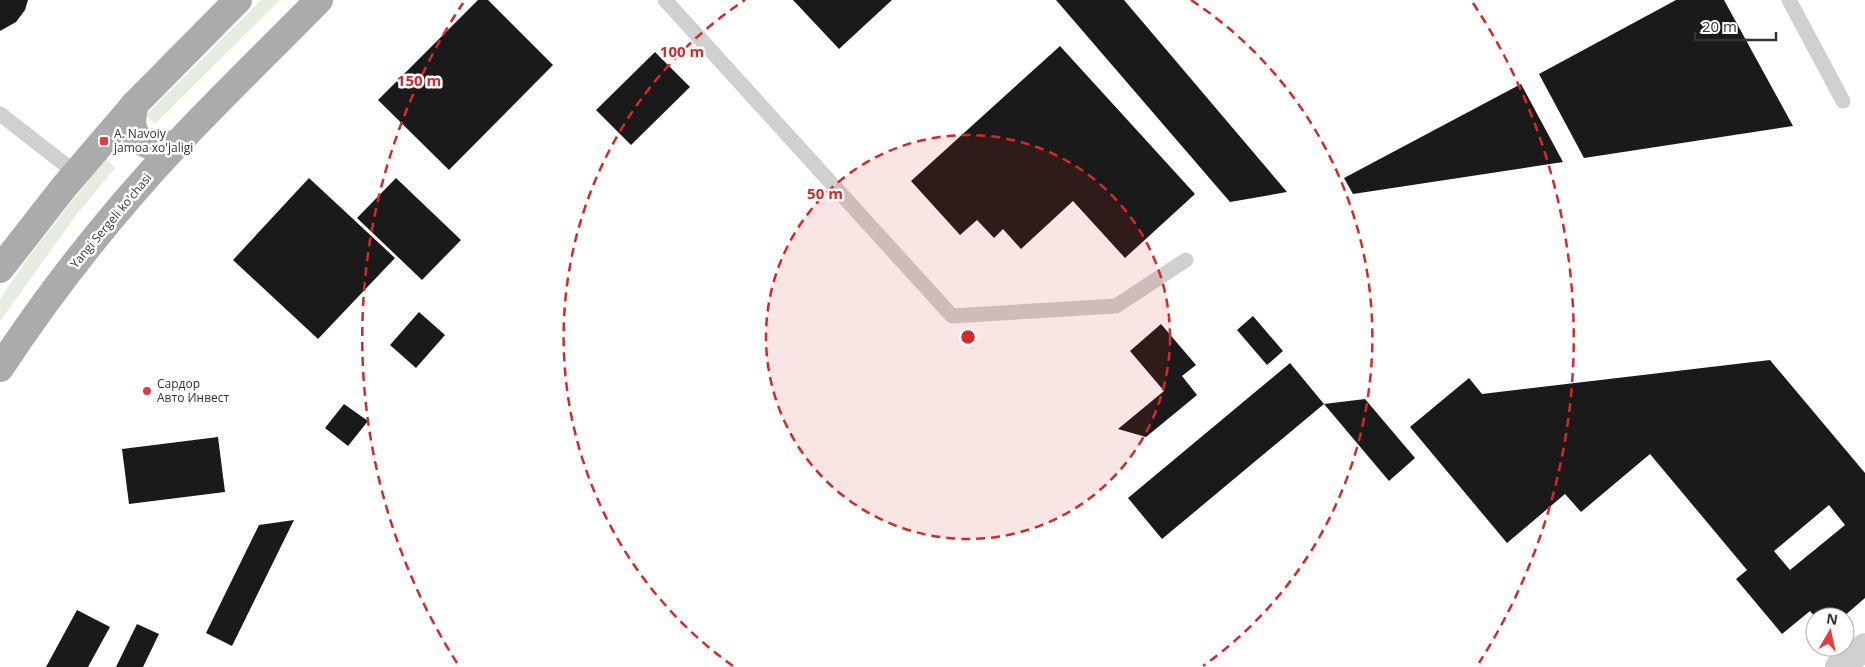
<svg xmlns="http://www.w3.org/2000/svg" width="1865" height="667" font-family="'Open Sans',sans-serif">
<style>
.green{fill:#e6ecdf}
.building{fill:#1a1a1a;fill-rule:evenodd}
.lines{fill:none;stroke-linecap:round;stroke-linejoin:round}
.service{stroke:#d0d0d0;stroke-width:15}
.minor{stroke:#d0d0d0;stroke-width:28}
.primary{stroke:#ababab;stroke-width:28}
.ring{fill:none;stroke:#d62828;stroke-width:2.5;stroke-dasharray:9 6}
.poi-dot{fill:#e63946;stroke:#fff;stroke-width:2}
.labels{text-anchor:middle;stroke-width:5;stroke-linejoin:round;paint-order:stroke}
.poi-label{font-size:12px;fill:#333;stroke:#fff;text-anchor:start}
.street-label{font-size:12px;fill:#333;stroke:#fff}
.centre{fill:#d62828;stroke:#fff;stroke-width:2.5}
.ring-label{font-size:15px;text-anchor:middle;font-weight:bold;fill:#d62828;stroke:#fff;stroke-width:5;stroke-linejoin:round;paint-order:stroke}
</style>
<rect width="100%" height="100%" fill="#fff"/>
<g class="green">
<polygon points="261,0 280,0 155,124 146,115"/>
<polygon points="106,158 115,168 77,214 0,321 0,299 30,255"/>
</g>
<g class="building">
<polygon points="0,0 28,0 25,10 16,22 0,31"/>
<polygon points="478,0 488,0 553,65 449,170 378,100"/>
<polygon points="793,0 892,0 839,49"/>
<polygon points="1056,0 1124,0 1287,192 1230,202"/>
<polygon points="1676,0 1724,0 1793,126 1584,158 1539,74"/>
<polygon points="1060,46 1195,194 1125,258 1073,201 1021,249 1003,229 994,238 977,220 960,235 911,181"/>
<polygon points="655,52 690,87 631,145 596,110"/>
<polygon points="1521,84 1563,162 1353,194 1344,178"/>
<polygon points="309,178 395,258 318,339 233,260"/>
<polygon points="396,178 461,240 422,280 357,218"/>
<polygon points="419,312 445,335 416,368 390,345"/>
<polygon points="1253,316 1283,351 1267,365 1237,330"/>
<polygon points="1161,324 1196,365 1182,376 1197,395 1146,437 1118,429 1164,391 1130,351"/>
<path d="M1770,360L1865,473V598L1843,617H1815L1810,611L1782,634L1736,579L1747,570L1650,454L1581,512L1565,494L1507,543L1410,427L1469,378L1482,394ZM1829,505L1845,525L1790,570L1774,551Z"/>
<polygon points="1290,363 1324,404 1162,539 1128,498"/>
<polygon points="1365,399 1415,458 1389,481 1324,404"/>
<polygon points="344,404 368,421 348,446 325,428"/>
<polygon points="218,437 225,492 129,504 122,449"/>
<polygon points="294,520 232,646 206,633 259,525"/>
<polygon points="77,610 110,627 88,667 46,667"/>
<polygon points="137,624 159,634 143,667 116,667"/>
</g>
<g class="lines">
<g class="service">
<polyline points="665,0 952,316 1116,306 1186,260"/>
<polyline points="1789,0 1843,101"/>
<polyline points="0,114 76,173"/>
</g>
<polyline class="minor" points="1839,667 1865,647"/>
<g class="primary">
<path d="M135,104C125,139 145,153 178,143"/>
<polyline points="0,269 64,187 135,104 238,0"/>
<path d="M0,368C52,289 113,212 178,143C224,94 272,48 319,0"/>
</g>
</g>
<circle cx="968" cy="337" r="202" fill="#d62828" fill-opacity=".12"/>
<g class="ring">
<circle cx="968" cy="337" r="202"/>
<path d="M733 666A404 404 0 0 1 745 0M1191 0A404 404 0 0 1 1203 666"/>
<path d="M457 663A606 606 0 0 1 463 3M1473 3A606 606 0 0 1 1479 663"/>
</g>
<g class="poi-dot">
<rect x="99" y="136" width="10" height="10" rx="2.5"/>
<circle cx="147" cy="391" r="5"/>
</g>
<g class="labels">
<g class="poi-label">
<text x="114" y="138">A. Navoiy<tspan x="114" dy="14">jamoa xo'jaligi</tspan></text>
<text x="157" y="388">Сардор<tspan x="157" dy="14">Авто Инвест</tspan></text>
</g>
<g class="street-label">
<text transform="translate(111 221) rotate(-50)" y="4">Yangi Sergeli ko'chasi</text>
</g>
</g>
<circle cx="968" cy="337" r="8" class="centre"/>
<g class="ring-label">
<text x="682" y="57">100 m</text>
<text x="419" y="86">150 m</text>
<text x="825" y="199">50 m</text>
</g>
<g transform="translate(1830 632) rotate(9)"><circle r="24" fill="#ffffff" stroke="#adadad"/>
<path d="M0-4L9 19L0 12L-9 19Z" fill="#e63946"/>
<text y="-8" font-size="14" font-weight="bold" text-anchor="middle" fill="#333333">N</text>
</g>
<path d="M1695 32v8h81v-8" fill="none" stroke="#333333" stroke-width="2.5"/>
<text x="1702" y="32" font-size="15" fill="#333333" stroke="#ffffff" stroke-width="4" paint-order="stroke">20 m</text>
</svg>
